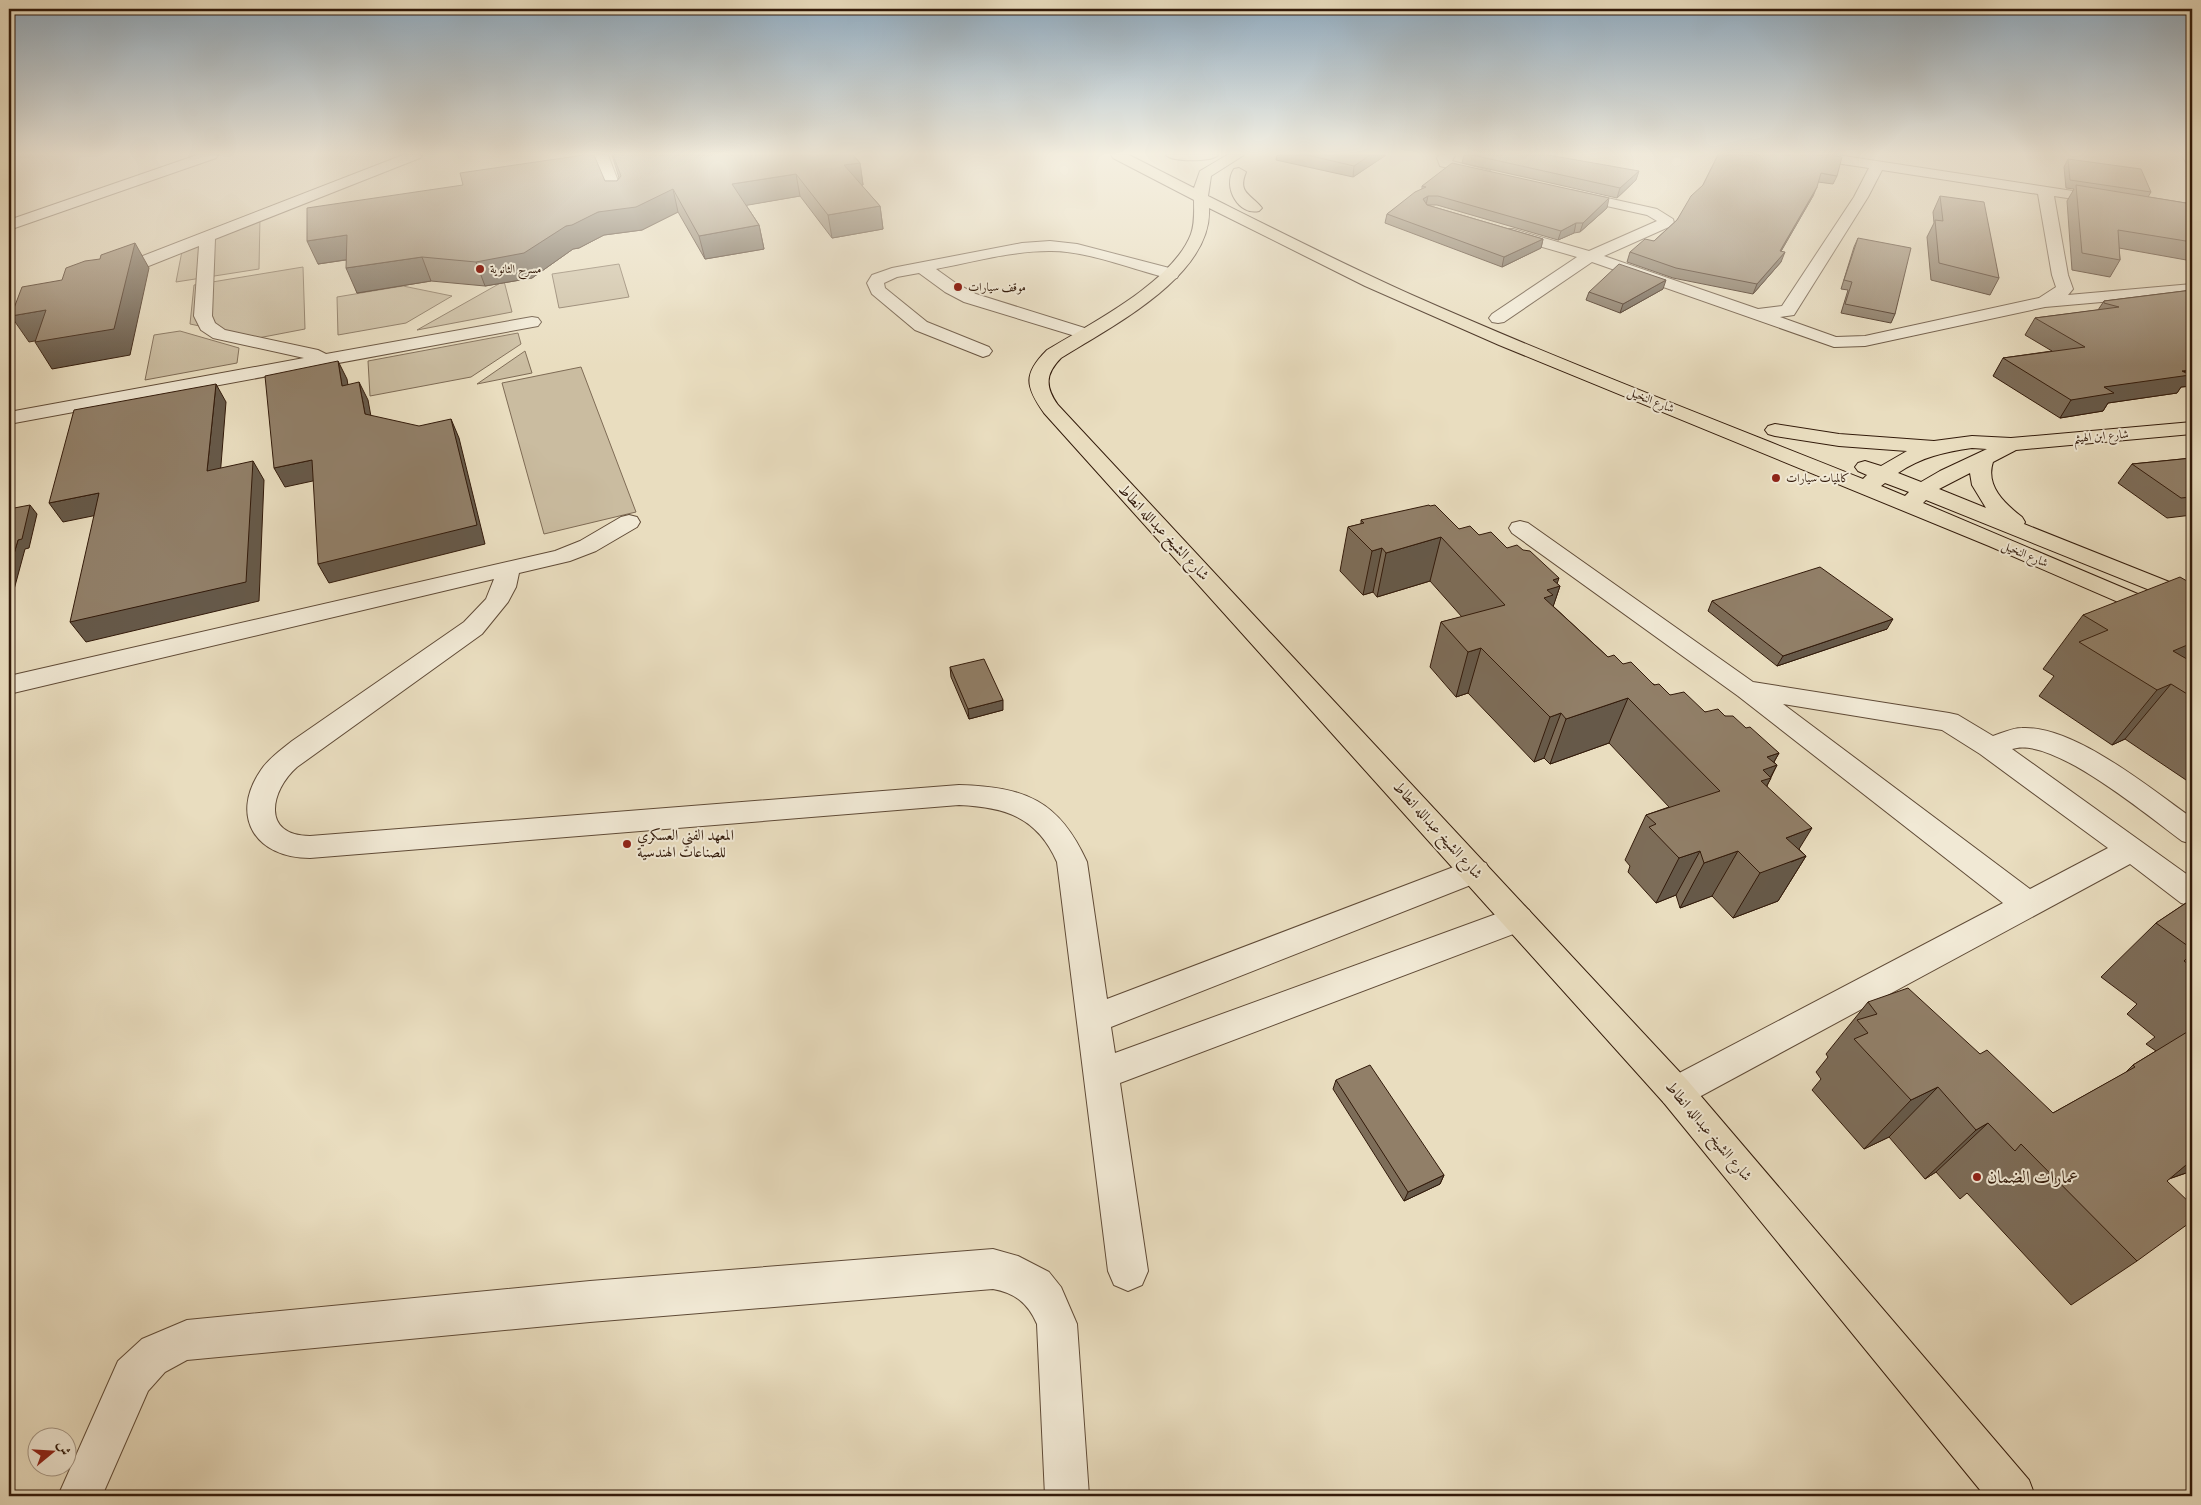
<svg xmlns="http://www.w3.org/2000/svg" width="2201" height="1505" font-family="'Sorts Mill Goudy',Amiri,serif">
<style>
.green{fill:#cabca0;stroke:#7e6b55}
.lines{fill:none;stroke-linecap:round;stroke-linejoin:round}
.minor-casing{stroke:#604b37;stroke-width:2}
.major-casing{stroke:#321a0a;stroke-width:2}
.minor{fill:#f1e9d5;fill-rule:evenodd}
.major{fill:#e9ddbf;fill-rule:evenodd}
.wall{fill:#7d6d59;stroke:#321a0a}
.shaded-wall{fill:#665949;stroke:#321a0a}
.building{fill:#917f68;stroke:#321a0a}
.poi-dot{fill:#8f2418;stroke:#f1e9d5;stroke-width:2}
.labels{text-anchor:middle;stroke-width:4;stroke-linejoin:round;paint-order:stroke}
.far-poi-label{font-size:12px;fill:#321a0a;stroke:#f1e9d5;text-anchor:start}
.far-street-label{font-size:12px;fill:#321a0a;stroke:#f1e9d5}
.street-label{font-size:15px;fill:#321a0a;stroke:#f1e9d5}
.poi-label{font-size:15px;fill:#321a0a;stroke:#f1e9d5;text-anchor:start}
.near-poi-label{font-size:18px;fill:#321a0a;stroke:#f1e9d5;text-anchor:start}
</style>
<rect width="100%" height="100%" fill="#e9ddbf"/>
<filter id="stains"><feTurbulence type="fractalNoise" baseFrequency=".004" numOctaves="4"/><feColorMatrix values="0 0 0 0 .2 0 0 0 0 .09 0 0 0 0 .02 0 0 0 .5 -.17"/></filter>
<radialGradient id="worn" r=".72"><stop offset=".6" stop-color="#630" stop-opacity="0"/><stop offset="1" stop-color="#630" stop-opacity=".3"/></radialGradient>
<g class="green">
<polygon points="260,217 259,269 176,282 183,246"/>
<polygon points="619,264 629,297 559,308 552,274"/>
<polygon points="303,267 305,329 258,338 190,324 194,285"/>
<polygon points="504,281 512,312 417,330"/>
<polygon points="403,286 452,296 406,323 338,335 337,297"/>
<polygon points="180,331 239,348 237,363 145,380 154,335"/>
<polygon points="518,333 521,344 471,377 370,396 368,361"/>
<polygon points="525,351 532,373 477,384"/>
<polygon points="581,367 636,512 544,534 502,383"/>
</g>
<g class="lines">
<defs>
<g id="minor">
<polygon points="197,155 218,155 216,158 9,230 9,220"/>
<polygon points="403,155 422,155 420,158 215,239 212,316 215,323 225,330 318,350 326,354 532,317 538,318 541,322 538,326 9,424 9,412 304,358 213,338 201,330 194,316 199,246 116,279 104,279 102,275 104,271"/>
<polygon points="594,155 608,155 625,199 623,202 613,202 611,199"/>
<polygon points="1439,155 1455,155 1452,161 1490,171 1492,174 1485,178 1440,166 1437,158"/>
<path d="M1802,155H1837L2112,197L2114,200L2112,203L2107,204L2054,196L2068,275L2073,289L2068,295L2192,284V294L2045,307L1865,346L1834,347L1592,262L1504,322L1498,323L1492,322L1489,318L1492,314L1577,257L1501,235L1499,232L1501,229H1513L1589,251L1657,221L1647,215L1566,197L1564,194L1566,191L1571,190L1657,209L1673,219L1674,223L1671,226L1604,256L1758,309L1782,306L1854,197L1869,168L1809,159ZM1882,170L2038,194L2052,275L2056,287L2039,298L1865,336L1836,337L1780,317L1794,315L1868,197Z"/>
<polygon points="2182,155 2192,155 2192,165 2187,164"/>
<path d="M1050,241L1077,244L1177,270L1179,274L1177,278L1171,279C1134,270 1086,250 1049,251C1011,251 973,262 936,269L957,284L976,294L1091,330L1094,334L1091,338L1085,339L964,302L945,292L919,273L897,277L884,283L885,288L927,322L989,347L992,351L989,355L983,357L915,330L872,294L867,283L872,275L892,268L1022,243Z"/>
<path d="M629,515L637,517L640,522L637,527L596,551L570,561L519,573L516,587L508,602L482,634L297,767C270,791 261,836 310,836L959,785C1025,787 1059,800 1087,862L1107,999L1464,863L1475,859L1486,863L1490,871L1486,879L1111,1027L1115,1053L1518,906L1529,910L1534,919L1529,928L1120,1083L1148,1271L1142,1285L1128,1291L1114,1285L1108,1271L1057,862C1037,817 1005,807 959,805L310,858C256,858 229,817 261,770C269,758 281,750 292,741L464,622L486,599L494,579L9,694V676L555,551L580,541L621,517Z"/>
<path d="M1520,521L1528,523L1753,682L1949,713L1958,715L1993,736C2002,733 2012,728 2022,728C2074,725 2151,789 2192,818V844L2182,841C2149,817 2052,735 2012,749L2192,878V906L2181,903L2130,864L1688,1103L1676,1108L1664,1103L1658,1092L1664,1081L2003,903L1738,696L1512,533L1509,528L1512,523ZM1783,704L1942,730L1980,754L2108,848L2030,889Z"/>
<path d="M993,1249L1018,1256L1049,1272L1061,1287L1077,1324L1089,1496H1045L1037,1324C1028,1303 1015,1293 993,1289L590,1322L187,1360L165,1372L148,1391L102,1496H58L118,1361L142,1339L187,1320L590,1281Z"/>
</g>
<g id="major">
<path d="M1111,155H1129L1194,188L1200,171L1227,155H1244L1211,176L1208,196C1276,230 1343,264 1412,295C1561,361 1713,419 1863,479L1867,475L1858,471L1855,467L1858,463L1865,461L1881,466L1907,451L1839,446L1775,436L1768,434L1765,430L1768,426L1775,424L1839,434L1934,441L1972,436L2011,438L2192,422V434L2016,450L1993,462C1985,486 2005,504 2022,517L2025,522L2024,524L2192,591V607L1926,500L1923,503L2192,617V634L1989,546L1499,345L1365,286L1209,208C1213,276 1110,327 1061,358C1045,374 1045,387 1058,405L1688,1081L2029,1480L2035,1496H1985L1664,1103L1044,413C1025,386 1023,374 1047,350C1090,324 1173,282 1191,234C1195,223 1194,211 1194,200L1113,158ZM1972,448L1987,449L1940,471L1921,482L1898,473C1921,457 1945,452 1972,448ZM1970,473L1972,485L1986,508L1939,489ZM1885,483L1909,492L1905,496L1881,486Z"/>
<path d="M1166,155H1218C1212,162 1172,162 1166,155Z"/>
<path d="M1239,168L1246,172C1237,193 1251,194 1262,208L1259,211C1239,216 1222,187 1234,169Z"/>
</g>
</defs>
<use href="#minor" class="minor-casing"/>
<use href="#major" class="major-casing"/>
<use href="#minor" class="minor"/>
<use href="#major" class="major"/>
</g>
<g class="wall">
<polygon points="612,155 853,155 860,163 863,185 861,185 880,206 883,229 832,238 800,196 746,205 759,225 764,249 705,259 678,212 642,230 604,235 579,248 573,249 532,278 485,286 431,281 357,293 346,260 318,264 605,181 617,181 619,178"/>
<polygon points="1277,155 1386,155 1353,177 1276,160"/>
<polygon points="1464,155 1548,155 1636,180 1617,198 1462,163"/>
<polygon points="1718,155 1837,176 1833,184 1818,182 1813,196 1781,251 1781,262 1753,294 1673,278 1627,262 1630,252 1654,241 1677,220 1703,185"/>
<polygon points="2068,159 2151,192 2148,197 2192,204 2192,261 2119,248 2120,260 2110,277 2072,270 2067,201 2074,189 2066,188 2064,167"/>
<polygon points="1422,186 1607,208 1580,232 1574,233 1558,240 1437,205 1427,205 1543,239 1541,248 1502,267 1385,223 1387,214 1422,189"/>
<polygon points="1940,196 1999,278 1990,295 1931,280 1927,237 1934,223 1933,212"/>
<polygon points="1858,238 1895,314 1891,323 1841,313 1848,290 1841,289 1854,247"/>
<polygon points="1663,289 1620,313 1586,300 1589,292"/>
<polygon points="2192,290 2192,386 2181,387 2177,393 2108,403 2103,411 2060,418 1993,376 2003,358 2052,351 2025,335 2035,318 2098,310 2104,301"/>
<polygon points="2192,458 2192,515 2167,518 2118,483 2132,464"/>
<polygon points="1361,520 1459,529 1479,535 1507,548 1560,586 1553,606 1608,657 1623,664 1670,695 1705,712 1725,716 1746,728 1779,753 1774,762 1777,765 1767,786 1799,849 1806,856 1778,901 1733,918 1712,896 1680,908 1676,895 1656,903 1628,872 1630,866 1625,860 1646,815 1669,807 1609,743 1550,764 1544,758 1534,762 1468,693 1456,697 1430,667 1441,622 1462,617 1430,581 1377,597 1373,592 1363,595 1340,571 1348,527 1361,524"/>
<polygon points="2192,584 2192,784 2125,739 2112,745 2039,696 2054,676 2043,669 2083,615"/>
<polygon points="1712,601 1887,629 1777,666 1708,611"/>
<polygon points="950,667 1003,710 969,719 951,677"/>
<polygon points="2192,899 2192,1171 2169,1179 2167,1181 2137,1261 2071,1305 1967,1193 1960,1199 1936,1172 1925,1179 1889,1137 1864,1149 1812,1090 1821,1079 1816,1072 1828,1057 1826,1054 1868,1002 1980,1054 2053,1113 2125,1073 2133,1065 2156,1051 2146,1044 2155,1037 2127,1014 2137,1004 2101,977 2156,923"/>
<polygon points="1336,1080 1444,1175 1440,1184 1404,1201 1333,1089"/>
</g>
<g class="shaded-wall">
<polygon points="1370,155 1386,155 1353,177 1354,166"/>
<polygon points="860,163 863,185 847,187 844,165"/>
<polygon points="1639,171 1636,180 1617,198 1620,188"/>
<polygon points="796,174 800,196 737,207 732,184"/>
<polygon points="1817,187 1813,196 1776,260 1780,251"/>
<polygon points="673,189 678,212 642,230 604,235 579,248 573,249 532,278 485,286 476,262 566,226 598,212"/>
<polygon points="1428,196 1426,205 1423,199"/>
<polygon points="1609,198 1607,208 1580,232 1583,223"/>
<polygon points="880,206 883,229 832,238 828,215"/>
<polygon points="1576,223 1574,233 1558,240 1561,231"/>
<polygon points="759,225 764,249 705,259 699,236"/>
<polygon points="347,235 357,258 318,264 307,241"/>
<polygon points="1543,239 1541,248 1502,267 1504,257"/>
<polygon points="135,243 149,268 130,355 52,369 35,342"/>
<polygon points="1785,252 1781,262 1753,294 1757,284"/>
<polygon points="422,257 431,281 357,293 346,268"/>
<polygon points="1666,280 1663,289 1620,313 1623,304"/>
<polygon points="46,310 62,336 29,342 11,316"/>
<polygon points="338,361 347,379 351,404 342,386"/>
<polygon points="2192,370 2192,386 2181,387 2177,393 2108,403 2103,411 2060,418 2071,400 2104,387"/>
<polygon points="359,382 368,400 374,433 365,414"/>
<polygon points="216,384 226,402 219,490 207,471"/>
<polygon points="451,419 459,438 485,544 329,583 318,564"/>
<polygon points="312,460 322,479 285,487 274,468"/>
<polygon points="253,461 264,480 259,601 86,642 70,622"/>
<polygon points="99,493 112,512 63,522 49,503"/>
<polygon points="30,505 37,514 29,548 25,549 9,608 9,571 18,540"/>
<polygon points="1441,537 1430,581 1377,597 1386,553"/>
<polygon points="1382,548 1373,592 1363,595 1372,551"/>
<polygon points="1559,578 1556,587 1560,586 1545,631 1529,642 1547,590 1553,580"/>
<polygon points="1893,619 1887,629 1777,666 1783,656"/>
<polygon points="2192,631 2192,664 2171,684 2125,739 2112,745 2157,690 2173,651"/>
<polygon points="1481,648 1468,693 1456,697 1468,652"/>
<polygon points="1628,698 1609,743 1550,764 1566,719"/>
<polygon points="1003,700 1003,710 969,719 968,709"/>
<polygon points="1561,713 1544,758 1534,762 1550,717"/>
<polygon points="1779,753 1771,767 1777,765 1770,778 1771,778 1746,823 1767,757"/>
<polygon points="1812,828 1791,862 1806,856 1778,901 1733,918 1760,873 1786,838"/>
<polygon points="1700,851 1676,895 1656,903 1679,858"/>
<polygon points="1738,851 1712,896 1680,908 1704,863"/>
<polygon points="1938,1087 1889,1137 1864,1149 1911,1100"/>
<polygon points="1988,1123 1936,1172 1925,1179 1976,1130"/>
<polygon points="2192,1159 2192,1171 2168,1179"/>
<polygon points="1444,1175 1440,1184 1404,1201 1408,1192"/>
</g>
<g class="building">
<polygon points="584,155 594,155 605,181 617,181 621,176 613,155 853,155 860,163 844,165 880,206 828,215 796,174 732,184 759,225 699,236 673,189 636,207 598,212 572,225 566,226 524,253 476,262 422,257 346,268 347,235 307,241 307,208 463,185 460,173"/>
<polygon points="1307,155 1370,155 1354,166"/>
<polygon points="1472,155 1548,155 1639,171 1620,188"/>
<polygon points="1718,155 1831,155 1842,157 1837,176 1821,173 1817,187 1780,251 1785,252 1757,284 1676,268 1630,252 1645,239 1654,241 1677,220 1691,196 1703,185"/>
<polygon points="2068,159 2141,169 2151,192 2070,180"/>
<polygon points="1452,163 1609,198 1583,223 1576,223 1561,231 1438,196 1428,196 1423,199 1427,205 1543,239 1504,257 1387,214 1415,192 1426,187 1422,186"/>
<polygon points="2076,185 2192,204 2192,242 2118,230 2120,260 2082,253"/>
<polygon points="1940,196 1984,202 1999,278 1939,263 1935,220 1943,221"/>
<polygon points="1858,238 1911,248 1895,314 1845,304 1852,282 1844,280"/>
<polygon points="135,243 114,329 35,342 46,310 11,316 22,287 62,280 66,268 85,261 100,259 101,255"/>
<polygon points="1619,264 1666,280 1623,304 1589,292"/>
<polygon points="2192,290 2192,370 2182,371 2190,375 2104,387 2114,393 2071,400 2003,358 2085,347 2035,318 2119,307 2104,303 2104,301"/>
<polygon points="338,361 342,386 359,382 365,414 419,426 451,419 477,525 318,564 312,460 274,468 265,376"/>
<polygon points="216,384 207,471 253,461 246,582 70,622 99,493 49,503 74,410"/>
<polygon points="2192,458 2192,497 2181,498 2132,464"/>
<polygon points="30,505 22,539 18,540 9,571 9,509"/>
<polygon points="1429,505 1430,506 1435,505 1459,529 1470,526 1479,535 1491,532 1507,548 1517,545 1523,550 1530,551 1559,578 1553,580 1560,586 1547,590 1553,595 1544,598 1608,657 1614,655 1623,664 1631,662 1654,685 1659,684 1670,695 1684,692 1705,712 1718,709 1725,716 1733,716 1746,728 1750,727 1779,753 1767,757 1777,765 1763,770 1771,778 1761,781 1812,828 1786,838 1806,856 1760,873 1738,851 1704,863 1700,851 1679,858 1649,827 1656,824 1646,815 1720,791 1628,698 1566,719 1561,713 1550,717 1481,648 1468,652 1441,622 1505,605 1441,537 1386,553 1382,548 1372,551 1348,527 1364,523 1361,520"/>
<polygon points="1820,567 1893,619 1783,656 1712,601"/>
<polygon points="2180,577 2192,584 2192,643 2173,651 2192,662 2192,697 2171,684 2157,690 2079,642 2108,630 2083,615"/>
<polygon points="984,659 1003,700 968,709 950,667"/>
<polygon points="2192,899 2192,949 2156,923"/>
<polygon points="2192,953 2192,967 2184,961"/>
<polygon points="1908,988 1980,1054 1987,1050 2053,1113 2135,1067 2133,1065 2192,1029 2192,1160 2167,1181 2192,1205 2192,1221 2137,1261 2021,1144 2015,1151 1988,1123 1976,1130 1938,1087 1911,1100 1854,1039 1868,1033 1857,1020 1877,1014 1868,1002"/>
<polygon points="1370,1065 1444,1175 1408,1192 1336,1080"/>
</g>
<linearGradient id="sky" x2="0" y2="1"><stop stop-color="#8faabf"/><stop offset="0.42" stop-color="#f5f0e2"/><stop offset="1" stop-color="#f5f0e2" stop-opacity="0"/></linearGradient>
<rect width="2201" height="366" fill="url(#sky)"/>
<g class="poi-dot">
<circle cx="480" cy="269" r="5"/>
<circle cx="958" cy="287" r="5"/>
<circle cx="1776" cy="478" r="5"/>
<circle cx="627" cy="844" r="5"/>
<circle cx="1977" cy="1177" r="5"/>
</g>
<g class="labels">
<g class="far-poi-label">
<text x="490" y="273">مسرح الثانوية</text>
<text x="968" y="291">موقف سيارات</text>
<text x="1786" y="482">كالميات سيارات</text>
</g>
<g class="far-street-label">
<text transform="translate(1651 400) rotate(22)" y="4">شارع النخيل</text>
<text transform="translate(2101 436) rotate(-5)" y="4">شارع ابن الهيثم</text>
<text transform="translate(2025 554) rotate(23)" y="4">شارع النخيل</text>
</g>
<g class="street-label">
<text transform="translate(1164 532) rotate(47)" y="5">شارع الشيخ عبدالله انطاط</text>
<text transform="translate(1438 830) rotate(48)" y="5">شارع الشيخ عبدالله انطاط</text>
<text transform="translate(1709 1131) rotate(50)" y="5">شارع الشيخ عبدالله انطاط</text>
</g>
<g class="poi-label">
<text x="637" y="840">المعهد الفني العسكري<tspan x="637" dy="17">للصناعات الهندسية</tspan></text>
</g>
<g class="near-poi-label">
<text x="1987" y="1183">عمارات الضمان</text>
</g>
</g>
<rect width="2201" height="1505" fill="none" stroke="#e9ddbf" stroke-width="30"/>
<rect x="10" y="10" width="2181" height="1485" fill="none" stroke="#321a0a" stroke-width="2.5"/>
<rect x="15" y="15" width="2171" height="1475" fill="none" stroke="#321a0a"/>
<g transform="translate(52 1452) rotate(72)"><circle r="24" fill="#f1e9d5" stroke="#a59684"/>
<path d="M0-4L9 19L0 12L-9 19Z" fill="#8f2418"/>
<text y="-8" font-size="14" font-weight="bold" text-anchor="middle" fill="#321a0a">ش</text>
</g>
<rect width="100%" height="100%" filter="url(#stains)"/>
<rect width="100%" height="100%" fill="url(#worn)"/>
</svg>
